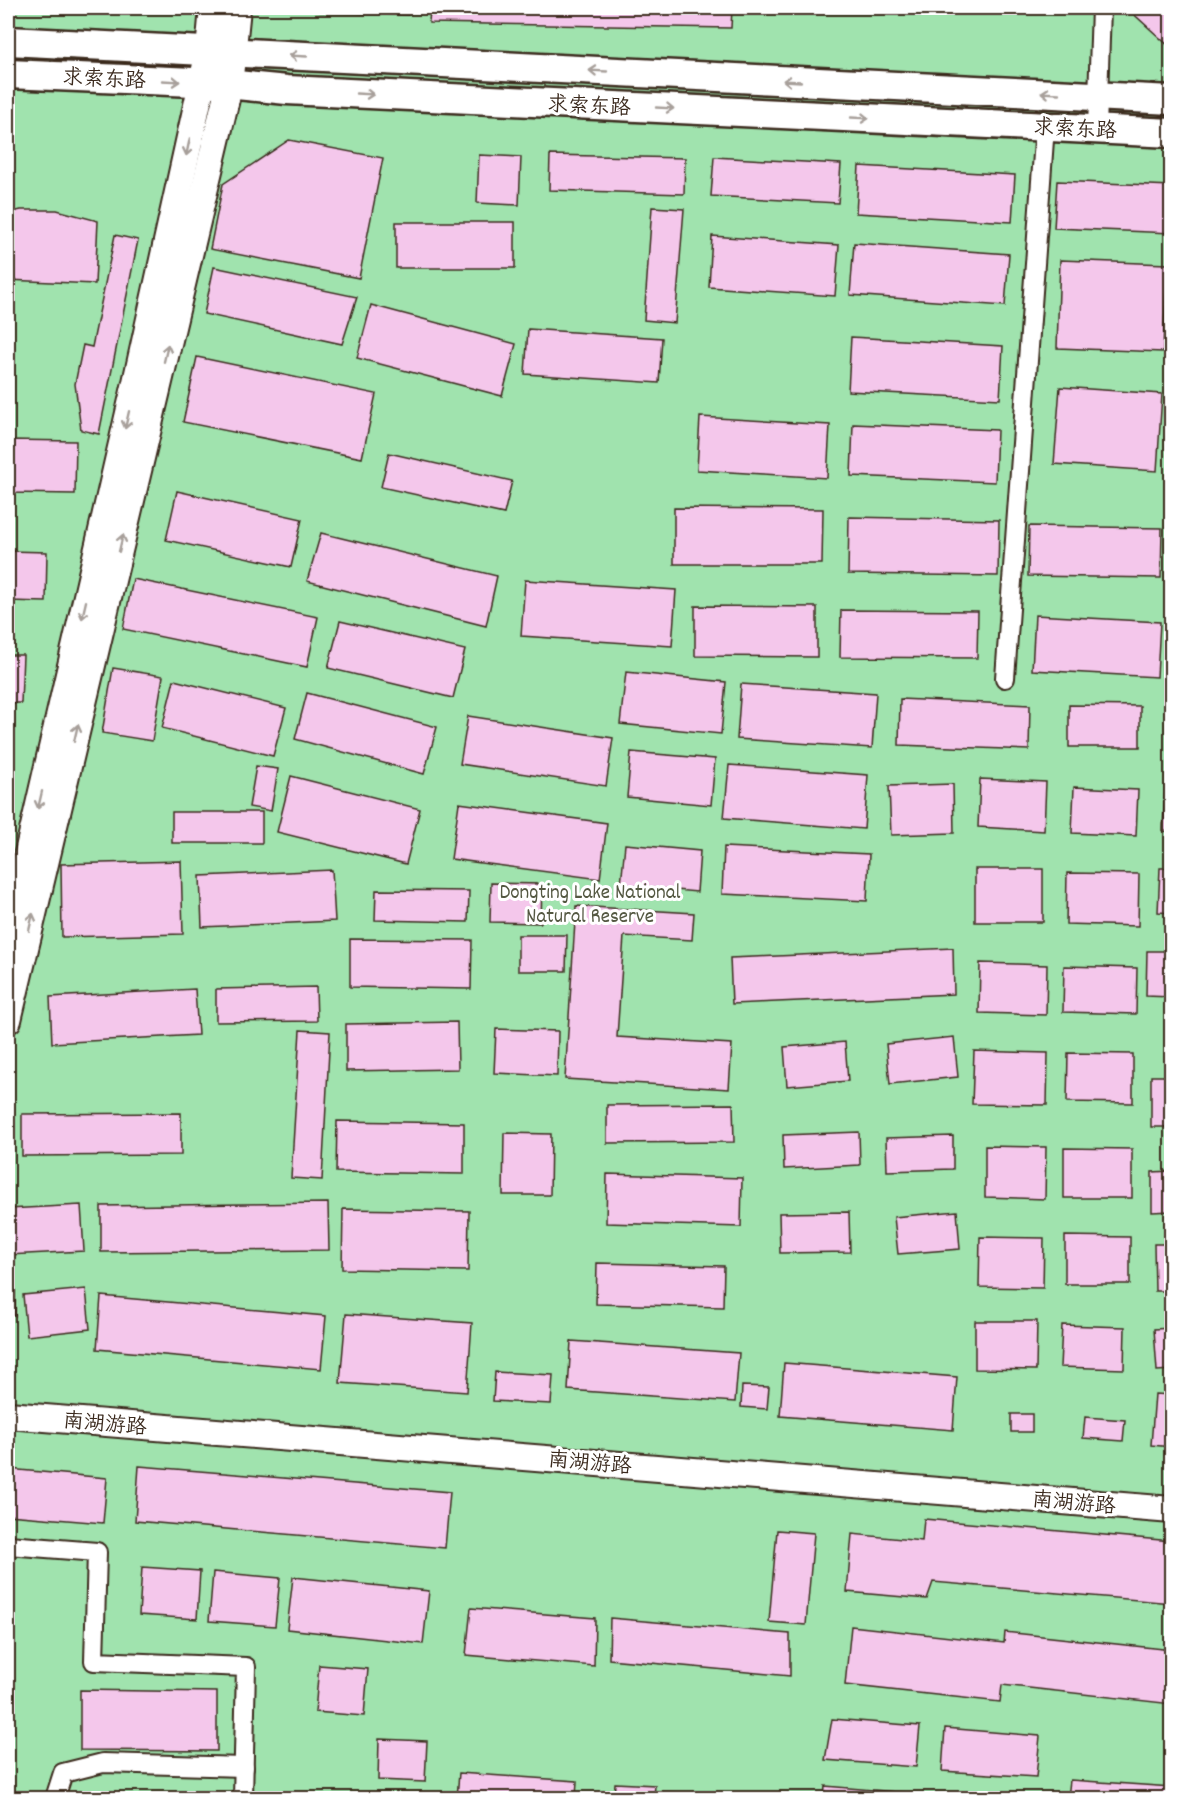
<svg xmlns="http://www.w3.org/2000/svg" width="1179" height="1806" font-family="Dekko,'LXGW WenKai TC',sans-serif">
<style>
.green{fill:#a0e3ae;stroke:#6e8666;stroke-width:1.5}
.building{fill:#f4c7eb;stroke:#3b2a1e;stroke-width:1.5}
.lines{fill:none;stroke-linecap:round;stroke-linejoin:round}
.street-casing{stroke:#3b2a1e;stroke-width:22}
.secondary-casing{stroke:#3b2a1e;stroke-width:30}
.primary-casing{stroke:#3b2a1e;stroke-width:33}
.street{stroke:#fff;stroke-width:18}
.secondary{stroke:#fff;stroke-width:26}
.primary{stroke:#fff;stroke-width:28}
.oneway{stroke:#a79f9a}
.labels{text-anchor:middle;stroke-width:6;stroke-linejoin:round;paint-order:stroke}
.street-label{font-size:21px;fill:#3b2a1e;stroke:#fff}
.park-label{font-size:21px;fill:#545842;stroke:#fff}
</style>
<rect width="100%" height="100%" fill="#fff"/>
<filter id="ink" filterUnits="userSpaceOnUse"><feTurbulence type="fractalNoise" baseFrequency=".0167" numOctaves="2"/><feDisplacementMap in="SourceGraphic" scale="12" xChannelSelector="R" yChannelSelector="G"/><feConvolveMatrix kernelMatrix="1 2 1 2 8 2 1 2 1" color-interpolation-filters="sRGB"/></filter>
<g filter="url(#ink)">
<rect class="green" x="8" y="8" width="1163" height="1790"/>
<g class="building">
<polygon points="312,8 408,8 408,15 320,12"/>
<polygon points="430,8 732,8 731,28 429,23"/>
<polygon points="1127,8 1172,8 1172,48 1171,48"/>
<polygon points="289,140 383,158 359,278 210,249 223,184"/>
<polygon points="479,155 521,157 519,205 477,203"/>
<polygon points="550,155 685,158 684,194 549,190"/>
<polygon points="714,157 841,164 838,203 711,196"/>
<polygon points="859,166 1015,175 1012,222 856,213"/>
<polygon points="1057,181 1172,186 1172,233 1054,228"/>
<polygon points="652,207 684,209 675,323 644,320"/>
<polygon points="21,210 57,210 98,221 95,284 8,280 8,213"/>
<rect x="396" y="222" width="119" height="46"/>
<polygon points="115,235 138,240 99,434 81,430 75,384 83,345 92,347"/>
<polygon points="712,236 839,245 835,296 709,287"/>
<polygon points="854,243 1009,254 1005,306 850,295"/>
<polygon points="1060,260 1167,264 1163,352 1057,348"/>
<polygon points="214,267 357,297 342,344 204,314"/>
<polygon points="371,305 516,344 502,396 357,358"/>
<polygon points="528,329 662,338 659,383 525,374"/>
<polygon points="851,337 1003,346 1000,399 848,391"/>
<polygon points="197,357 376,394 362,458 183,422"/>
<polygon points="1060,387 1162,394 1157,471 1054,464"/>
<polygon points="700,417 830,425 827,478 697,470"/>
<polygon points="853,424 997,430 995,482 851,476"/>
<polygon points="8,440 76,441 75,494 8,493"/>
<polygon points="389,453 512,481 504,514 381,487"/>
<polygon points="177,491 302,519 291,567 166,540"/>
<polygon points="674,508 823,509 822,564 674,564"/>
<polygon points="849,517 999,520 998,576 848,574"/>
<polygon points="1029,526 1162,528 1161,578 1028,576"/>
<polygon points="321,533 497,576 486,626 307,581"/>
<polygon points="8,551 47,552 46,602 8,601"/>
<polygon points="133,579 318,617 307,667 123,629"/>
<polygon points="525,580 676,590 672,646 521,636"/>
<polygon points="695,606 817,607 817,657 695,656"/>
<polygon points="841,610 978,611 977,658 840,657"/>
<polygon points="1035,615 1160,622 1157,677 1032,670"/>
<polygon points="340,621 465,650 453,698 328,668"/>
<polygon points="8,655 23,655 21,703 8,703"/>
<polygon points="113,668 163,676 152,741 102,733"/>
<polygon points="626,672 726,682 721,734 620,724"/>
<polygon points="174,680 286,708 273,756 162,728"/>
<polygon points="741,684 876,693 872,748 737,739"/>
<polygon points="307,693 437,727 424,774 295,739"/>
<polygon points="900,699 1030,705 1029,750 899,745"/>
<polygon points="1069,705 1140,706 1140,747 1069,747"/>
<polygon points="468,716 613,738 606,786 460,764"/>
<polygon points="631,752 715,759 711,805 627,797"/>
<polygon points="729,765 868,775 864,829 724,818"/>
<polygon points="256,766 278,769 271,811 249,807"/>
<polygon points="291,776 420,809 406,864 277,832"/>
<polygon points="980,779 1046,782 1044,831 978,827"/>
<polygon points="953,784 954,833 891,835 889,786"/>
<polygon points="1074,787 1138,790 1136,836 1072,833"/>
<polygon points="1165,787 1172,788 1172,832 1163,831"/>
<polygon points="459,803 607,823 600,879 451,859"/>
<rect x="172" y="812" width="90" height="31"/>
<polygon points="625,844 700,851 697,892 621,885"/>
<polygon points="724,847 869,854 867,901 722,894"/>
<polygon points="181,861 183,934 62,937 61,864"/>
<polygon points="1160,868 1172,868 1172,913 1158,912"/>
<rect x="975" y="869" width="68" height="53"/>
<polygon points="332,870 335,921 202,927 200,876"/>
<polygon points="1067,873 1139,874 1138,926 1066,924"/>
<polygon points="491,883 542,884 541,923 490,922"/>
<polygon points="376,890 469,891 468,922 375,920"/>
<polygon points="576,906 694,913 692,940 624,936 617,1037 732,1044 729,1089 565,1079"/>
<polygon points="518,935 567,935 566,971 518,971"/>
<polygon points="350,939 472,940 471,989 350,987"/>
<polygon points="953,948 954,994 732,1004 730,958"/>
<polygon points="1147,951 1172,951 1172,997 1146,996"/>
<polygon points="980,963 1047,965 1046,1015 979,1013"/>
<polygon points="1064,966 1137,968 1136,1014 1063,1012"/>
<polygon points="316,987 317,1021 216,1022 216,989"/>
<polygon points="195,989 198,1035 52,1043 50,997"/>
<polygon points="457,1022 458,1069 346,1071 346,1024"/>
<polygon points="496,1029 558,1031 557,1076 494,1073"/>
<polygon points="300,1030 330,1032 322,1180 291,1178"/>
<polygon points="954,1037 958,1077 890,1084 886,1044"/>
<polygon points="845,1042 848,1081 787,1086 784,1047"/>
<polygon points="974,1051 1048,1053 1047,1105 972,1104"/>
<polygon points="1068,1053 1133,1054 1133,1103 1067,1102"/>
<rect x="1151" y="1076" width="21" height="51"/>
<polygon points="733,1104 734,1142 607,1143 607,1105"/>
<polygon points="181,1113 181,1155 22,1156 22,1114"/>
<polygon points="337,1121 464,1123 464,1174 336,1172"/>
<polygon points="859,1132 860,1165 784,1169 783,1135"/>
<polygon points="504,1133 551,1134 550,1195 503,1195"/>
<polygon points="953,1136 953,1169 887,1171 886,1138"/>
<polygon points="985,1146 1046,1147 1045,1199 985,1197"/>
<polygon points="1064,1148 1132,1149 1132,1198 1064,1198"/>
<polygon points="1172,1171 1172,1211 1152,1212 1152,1172"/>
<polygon points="607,1174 742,1178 741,1227 606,1223"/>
<polygon points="328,1203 329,1250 101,1252 101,1206"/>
<polygon points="81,1205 84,1251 8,1255 8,1209"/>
<polygon points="343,1209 469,1211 468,1271 342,1269"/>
<polygon points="957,1211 960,1249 898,1254 894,1217"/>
<polygon points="849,1212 850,1252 780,1253 779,1213"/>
<polygon points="1065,1236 1130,1237 1130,1284 1065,1284"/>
<polygon points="980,1237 1044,1238 1043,1288 979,1287"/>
<polygon points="1154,1244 1172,1244 1172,1291 1155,1291"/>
<polygon points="597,1263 724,1266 723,1307 596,1304"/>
<rect x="8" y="1275" width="7" height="41"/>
<polygon points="86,1289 90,1329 27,1336 23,1295"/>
<polygon points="101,1296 326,1316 321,1369 97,1349"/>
<polygon points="346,1314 472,1323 467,1392 340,1383"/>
<polygon points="975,1321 1037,1321 1036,1370 975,1369"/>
<polygon points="1062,1325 1125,1327 1124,1369 1060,1367"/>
<polygon points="1172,1328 1172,1370 1157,1371 1154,1329"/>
<polygon points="571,1341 739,1353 735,1402 568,1390"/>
<polygon points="784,1363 957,1377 953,1430 780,1416"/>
<polygon points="495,1372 553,1375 551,1404 493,1401"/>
<polygon points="742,1386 769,1387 767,1409 741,1407"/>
<polygon points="1155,1394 1172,1395 1172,1447 1151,1445"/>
<rect x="1011" y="1414" width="21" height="18"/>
<polygon points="1085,1417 1125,1420 1123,1441 1083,1438"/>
<polygon points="139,1466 450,1492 445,1548 135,1521"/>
<polygon points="8,1469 107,1478 103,1523 8,1515"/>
<polygon points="924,1519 1172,1541 1172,1603 933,1582 927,1599 847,1592 852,1534 922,1541"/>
<polygon points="777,1530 814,1533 806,1625 769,1622"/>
<polygon points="142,1567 200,1571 197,1619 139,1615"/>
<polygon points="213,1572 280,1578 275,1626 209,1621"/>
<polygon points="293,1577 429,1591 423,1644 287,1629"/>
<polygon points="471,1608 595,1618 594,1666 466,1655"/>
<polygon points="610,1618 790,1634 790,1676 609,1659"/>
<polygon points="851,1626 1004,1643 1005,1632 1172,1650 1172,1704 1002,1685 1000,1702 845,1685"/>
<polygon points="319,1665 368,1669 364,1716 315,1712"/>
<polygon points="80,1690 217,1692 217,1751 80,1750"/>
<polygon points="832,1719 920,1726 916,1767 825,1760"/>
<polygon points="945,1728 1040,1736 1036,1777 942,1771"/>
<polygon points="379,1739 427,1741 425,1782 378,1780"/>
<polygon points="459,1773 577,1781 576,1798 457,1798"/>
<polygon points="1070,1780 1172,1787 1172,1798 1068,1798"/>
<polygon points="615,1783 655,1785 654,1798 614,1798"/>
<polygon points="825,1786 920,1794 920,1798 824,1798"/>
<polygon points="661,1792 786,1798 661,1798"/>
</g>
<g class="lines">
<defs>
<g id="street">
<polyline points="1097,129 1101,8"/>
<polyline points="1005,678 1045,126"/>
<polyline points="8,1545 97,1552 94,1661 246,1667 243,1798"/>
<polyline points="55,1798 63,1773 103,1763 244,1767"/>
</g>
<g id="secondary">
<polyline points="8,940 135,387 209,51 213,8"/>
<polyline points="8,1020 229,86 237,8"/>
<polyline points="8,1415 1172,1510"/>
</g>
<g id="primary">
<polyline points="8,41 1172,100"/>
<polyline points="8,74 217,83 287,90 1172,133"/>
</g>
</defs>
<use href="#street" class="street-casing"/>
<use href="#secondary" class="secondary-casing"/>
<use href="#primary" class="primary-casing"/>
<use href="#street" class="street"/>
<use href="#secondary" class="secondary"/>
<use href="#primary" class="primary"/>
</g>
<defs><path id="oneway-shaft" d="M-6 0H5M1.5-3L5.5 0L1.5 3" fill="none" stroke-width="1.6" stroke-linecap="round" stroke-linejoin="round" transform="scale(1.5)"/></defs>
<g class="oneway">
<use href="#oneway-shaft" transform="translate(298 56) rotate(-177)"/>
<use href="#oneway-shaft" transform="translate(598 71) rotate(-177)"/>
<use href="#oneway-shaft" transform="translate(171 81) rotate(3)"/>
<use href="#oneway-shaft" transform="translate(792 81) rotate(-177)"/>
<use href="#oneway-shaft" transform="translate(1050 93) rotate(-177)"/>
<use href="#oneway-shaft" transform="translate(365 94) rotate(3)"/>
<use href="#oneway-shaft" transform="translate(665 108) rotate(3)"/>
<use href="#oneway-shaft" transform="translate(860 118) rotate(3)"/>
<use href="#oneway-shaft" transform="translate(188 147) rotate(102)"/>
<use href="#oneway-shaft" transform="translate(166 353) rotate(-77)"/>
<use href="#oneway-shaft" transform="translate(127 420) rotate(103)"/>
<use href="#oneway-shaft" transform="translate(121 543) rotate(-77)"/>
<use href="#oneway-shaft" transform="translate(84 610) rotate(103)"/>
<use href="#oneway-shaft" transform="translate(76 733) rotate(-77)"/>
<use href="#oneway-shaft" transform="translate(40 800) rotate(103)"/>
<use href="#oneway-shaft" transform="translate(31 922) rotate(-77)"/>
</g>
</g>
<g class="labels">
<g class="street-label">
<text transform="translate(104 78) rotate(3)" y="7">求索东路</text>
<text transform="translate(589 105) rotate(3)" y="7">求索东路</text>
<text transform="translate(1075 128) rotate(3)" y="7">求索东路</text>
<text transform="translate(105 1423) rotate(5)" y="7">南湖游路</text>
<text transform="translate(590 1462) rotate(5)" y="7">南湖游路</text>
<text transform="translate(1074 1502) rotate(5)" y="7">南湖游路</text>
</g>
<g class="park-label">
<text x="590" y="898">Dongting Lake National<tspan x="590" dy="24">Natural Reserve</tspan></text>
</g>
</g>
<rect width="1179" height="1806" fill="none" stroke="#fff" stroke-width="30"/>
<rect x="15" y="15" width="1149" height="1776" fill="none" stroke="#3b2a1e" stroke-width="2" filter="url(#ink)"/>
</svg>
